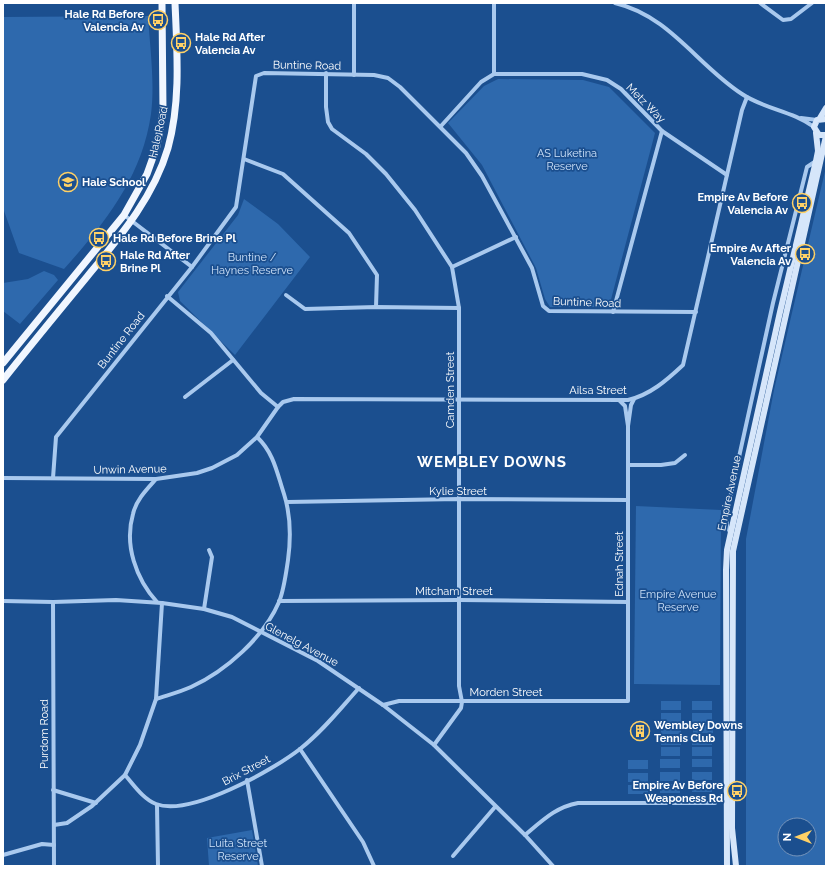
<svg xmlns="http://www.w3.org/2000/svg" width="829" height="869" font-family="Raleway,sans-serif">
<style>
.green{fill:#2e69ad;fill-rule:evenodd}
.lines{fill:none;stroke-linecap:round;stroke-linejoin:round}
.street{stroke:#a9c9ee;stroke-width:4}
.secondary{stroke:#d6e6fa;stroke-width:6}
.primary{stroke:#f0f6ff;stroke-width:7}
.labels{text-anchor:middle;stroke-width:3.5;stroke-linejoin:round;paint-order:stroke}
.poi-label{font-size:11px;font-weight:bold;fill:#fff;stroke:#1b4f8f;text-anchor:start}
.street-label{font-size:11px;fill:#fff;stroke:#1b4f8f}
.park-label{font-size:11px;fill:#cfe3fa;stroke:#1b4f8f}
.district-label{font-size:15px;font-weight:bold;letter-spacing:1px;fill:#fff;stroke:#1b4f8f}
</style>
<rect width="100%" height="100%" fill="#1b4f8f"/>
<g class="green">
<path d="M148,16C150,48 155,83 151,114C142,177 105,223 64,269L19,253L3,208V17Z"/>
<polygon points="498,79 583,80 609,87 655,133 609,307 550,307 545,299 536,268 482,165 448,123 484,86"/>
<path d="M826,167V866H746V539L774,390ZM785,825H809V849H785Z"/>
<polygon points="244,199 278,224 310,257 235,355 180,301 178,292 238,215"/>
<polygon points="44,271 54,275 58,280 20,324 3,311 3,283 28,279"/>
<polygon points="636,506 721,510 720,685 634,684"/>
<rect x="661" y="701" width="20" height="9"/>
<rect x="692" y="701" width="20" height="9"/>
<rect x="661" y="713" width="20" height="9"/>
<rect x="692" y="713" width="20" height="9"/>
<polygon points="713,724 713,733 693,733 693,725"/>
<rect x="661" y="725" width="20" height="9"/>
<rect x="692" y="736" width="20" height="9"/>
<rect x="661" y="737" width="20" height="8"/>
<rect x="661" y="747" width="19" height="9"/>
<rect x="692" y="747" width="20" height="9"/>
<rect x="660" y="759" width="20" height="9"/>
<rect x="692" y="759" width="20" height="8"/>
<rect x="628" y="760" width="20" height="9"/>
<rect x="660" y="772" width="20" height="9"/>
<rect x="692" y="772" width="20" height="8"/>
<rect x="628" y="773" width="20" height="9"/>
<rect x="660" y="784" width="20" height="9"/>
<rect x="692" y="784" width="20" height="8"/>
<rect x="628" y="785" width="20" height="9"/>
<polygon points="252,830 258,866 209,866 207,838"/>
</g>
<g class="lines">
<g class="street">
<path d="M615,3C670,16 697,65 742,94C764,109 793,111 814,127"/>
<polyline points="760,3 783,20 791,19 812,3"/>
<polyline points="326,73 326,107 328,122 332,129 366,154 386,174 415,210 452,267 459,308 459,686 462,702 461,708 434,745"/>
<polyline points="494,74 582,74 607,80 621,89 662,131 727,175"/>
<polyline points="354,75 354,3"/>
<polyline points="801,118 817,120"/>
<polyline points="441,126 481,82 494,74 494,3"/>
<polyline points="244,159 283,174 349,233 377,275 376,307"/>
<polyline points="124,215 192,267"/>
<polyline points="452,267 516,237"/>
<polyline points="286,295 305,309 376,307 459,308"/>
<polyline points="167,296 211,333 261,393 278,407"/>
<polyline points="613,312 662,131"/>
<polyline points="185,397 233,360"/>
<polyline points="628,426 631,405 634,399"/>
<polyline points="628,465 661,465 675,463 685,455"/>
<path d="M3,478L156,479L197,473L212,468L237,455L257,437L278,407L283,402L294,399L628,400C650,395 667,380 683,365L742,110L747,97"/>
<polyline points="53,478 56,437 192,267 236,207 256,76 264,73 374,75 388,78 400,87 466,153 482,176 532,268 543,306 549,311 696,312"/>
<path d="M156,479C147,489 136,500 133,514C124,545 136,579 157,602"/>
<polyline points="287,502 459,499 628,500"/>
<polyline points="730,532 727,526 726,516 773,303 807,167 816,161"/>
<polyline points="3,601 53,602 116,600 162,603 204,609 232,617 318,661 383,705 434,745 525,835 553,866"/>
<polyline points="279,601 459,600 628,602"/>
<polyline points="53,602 54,866"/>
<polyline points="204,609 212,557 209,550"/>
<path d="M156,699C168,695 180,692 191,687C226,671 264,637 279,602C284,590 286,573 288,560C291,538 291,516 284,494C277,473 274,453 257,437"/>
<polyline points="383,705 399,701 628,701 628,426 625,406 619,400"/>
<polyline points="300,749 363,842 374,866"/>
<path d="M125,775C134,785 143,799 156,804C190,817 273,770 300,749C322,732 340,709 359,688"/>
<polyline points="247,780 262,866"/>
<polyline points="53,790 96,803"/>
<polyline points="157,805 158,866"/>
<polyline points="54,825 67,823 92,806 125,775 140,745 156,699 162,603"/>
<path d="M525,835C543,820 556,807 578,803H715"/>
<polyline points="3,855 42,844 54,845"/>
<polyline points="453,856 495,807"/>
</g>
<g class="secondary">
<polyline points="820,118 826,108"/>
<polyline points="826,119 817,120 814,127 819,135 826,135"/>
<polyline points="727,866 726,570 727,550 780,312 816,161 818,151 816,133"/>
<polyline points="736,866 732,828 733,551 826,136"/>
</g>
<g class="primary">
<polyline points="3,363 124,215 147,174 157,146 163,111 162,3"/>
<path d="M3,380C30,346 58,312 86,278C118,239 153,199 168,148C181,101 177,51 175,3"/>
</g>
</g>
<defs>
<symbol id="bus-ring" viewBox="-11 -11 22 22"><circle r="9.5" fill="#1b4f8f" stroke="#ffd166" stroke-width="1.5"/><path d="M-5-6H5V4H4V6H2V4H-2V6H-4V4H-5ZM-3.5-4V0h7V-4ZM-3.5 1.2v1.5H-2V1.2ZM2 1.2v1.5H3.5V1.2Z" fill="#ffd166"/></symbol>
<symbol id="school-ring" viewBox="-11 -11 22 22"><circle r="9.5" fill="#1b4f8f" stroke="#ffd166" stroke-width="1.5"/><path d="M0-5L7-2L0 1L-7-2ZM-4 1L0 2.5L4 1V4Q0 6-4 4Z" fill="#ffd166"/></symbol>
<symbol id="building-ring" viewBox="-11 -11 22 22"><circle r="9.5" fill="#1b4f8f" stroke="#ffd166" stroke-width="1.5"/><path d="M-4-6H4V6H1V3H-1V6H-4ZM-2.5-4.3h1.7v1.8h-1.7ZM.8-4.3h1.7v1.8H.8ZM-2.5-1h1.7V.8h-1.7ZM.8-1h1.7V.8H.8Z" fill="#ffd166"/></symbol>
</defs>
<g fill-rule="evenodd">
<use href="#bus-ring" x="147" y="9" width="22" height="22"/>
<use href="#bus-ring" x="170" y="32" width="22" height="22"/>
<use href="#school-ring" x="57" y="171" width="22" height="22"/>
<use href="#bus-ring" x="791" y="192" width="22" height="22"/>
<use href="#bus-ring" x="88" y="227" width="22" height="22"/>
<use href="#bus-ring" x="794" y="243" width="22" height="22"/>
<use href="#bus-ring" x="95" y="250" width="22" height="22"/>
<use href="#building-ring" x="629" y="720" width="22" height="22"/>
<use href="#bus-ring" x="726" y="780" width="22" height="22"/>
</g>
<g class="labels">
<g class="poi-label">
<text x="144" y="18" text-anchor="end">Hale Rd Before<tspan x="144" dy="13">Valencia Av</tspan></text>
<text x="195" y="41">Hale Rd After<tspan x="195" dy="13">Valencia Av</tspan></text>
<text x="82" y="186">Hale School</text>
<text x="788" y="201" text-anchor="end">Empire Av Before<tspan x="788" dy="13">Valencia Av</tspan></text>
<text x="113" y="242">Hale Rd Before Brine Pl</text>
<text x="791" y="252" text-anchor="end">Empire Av After<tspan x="791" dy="13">Valencia Av</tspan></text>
<text x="120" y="259">Hale Rd After<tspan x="120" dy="13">Brine Pl</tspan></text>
<text x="654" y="729">Wembley Downs<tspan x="654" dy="13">Tennis Club</tspan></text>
<text x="723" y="789" text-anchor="end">Empire Av Before<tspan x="723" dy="13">Weaponess Rd</tspan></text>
</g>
<g class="street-label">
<text transform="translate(307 65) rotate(1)" y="4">Buntine Road</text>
<text transform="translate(646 103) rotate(45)" y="4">Metz Way</text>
<text transform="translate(158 132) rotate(-77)" y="4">Hale Road</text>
<text transform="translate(587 302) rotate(2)" y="4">Buntine Road</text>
<text transform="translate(121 340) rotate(-52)" y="4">Buntine Road</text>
<text transform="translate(450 390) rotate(-90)" y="4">Camden Street</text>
<text x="598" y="394">Ailsa Street</text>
<text transform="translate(130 469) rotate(-1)" y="4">Unwin Avenue</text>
<text x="458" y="495">Kylie Street</text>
<text transform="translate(729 493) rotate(-78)" y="4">Empire Avenue</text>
<text transform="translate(619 564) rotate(-90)" y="4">Ednah Street</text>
<text x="454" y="595">Mitcham Street</text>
<text transform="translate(302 644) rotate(28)" y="4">Glenelg Avenue</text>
<text x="506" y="696">Morden Street</text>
<text transform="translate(44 734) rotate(-90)" y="4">Purdom Road</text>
<text transform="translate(246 770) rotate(-28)" y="4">Brix Street</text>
</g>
<g class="park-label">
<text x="567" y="157">AS Luketina<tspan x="567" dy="13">Reserve</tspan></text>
<text x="252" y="261">Buntine /<tspan x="252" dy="13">Haynes Reserve</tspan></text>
<text x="678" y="598">Empire Avenue<tspan x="678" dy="13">Reserve</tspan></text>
<text x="238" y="847">Luita Street<tspan x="238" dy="13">Reserve</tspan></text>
</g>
<g class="district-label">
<text x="492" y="467">WEMBLEY DOWNS</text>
</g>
</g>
<rect width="829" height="869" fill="none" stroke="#ffffff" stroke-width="8"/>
<g transform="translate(797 837) rotate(270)"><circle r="19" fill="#1b4f8f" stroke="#7695bc"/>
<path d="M0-3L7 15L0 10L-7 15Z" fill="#ffd166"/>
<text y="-6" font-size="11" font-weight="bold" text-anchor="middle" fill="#ffffff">N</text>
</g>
</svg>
